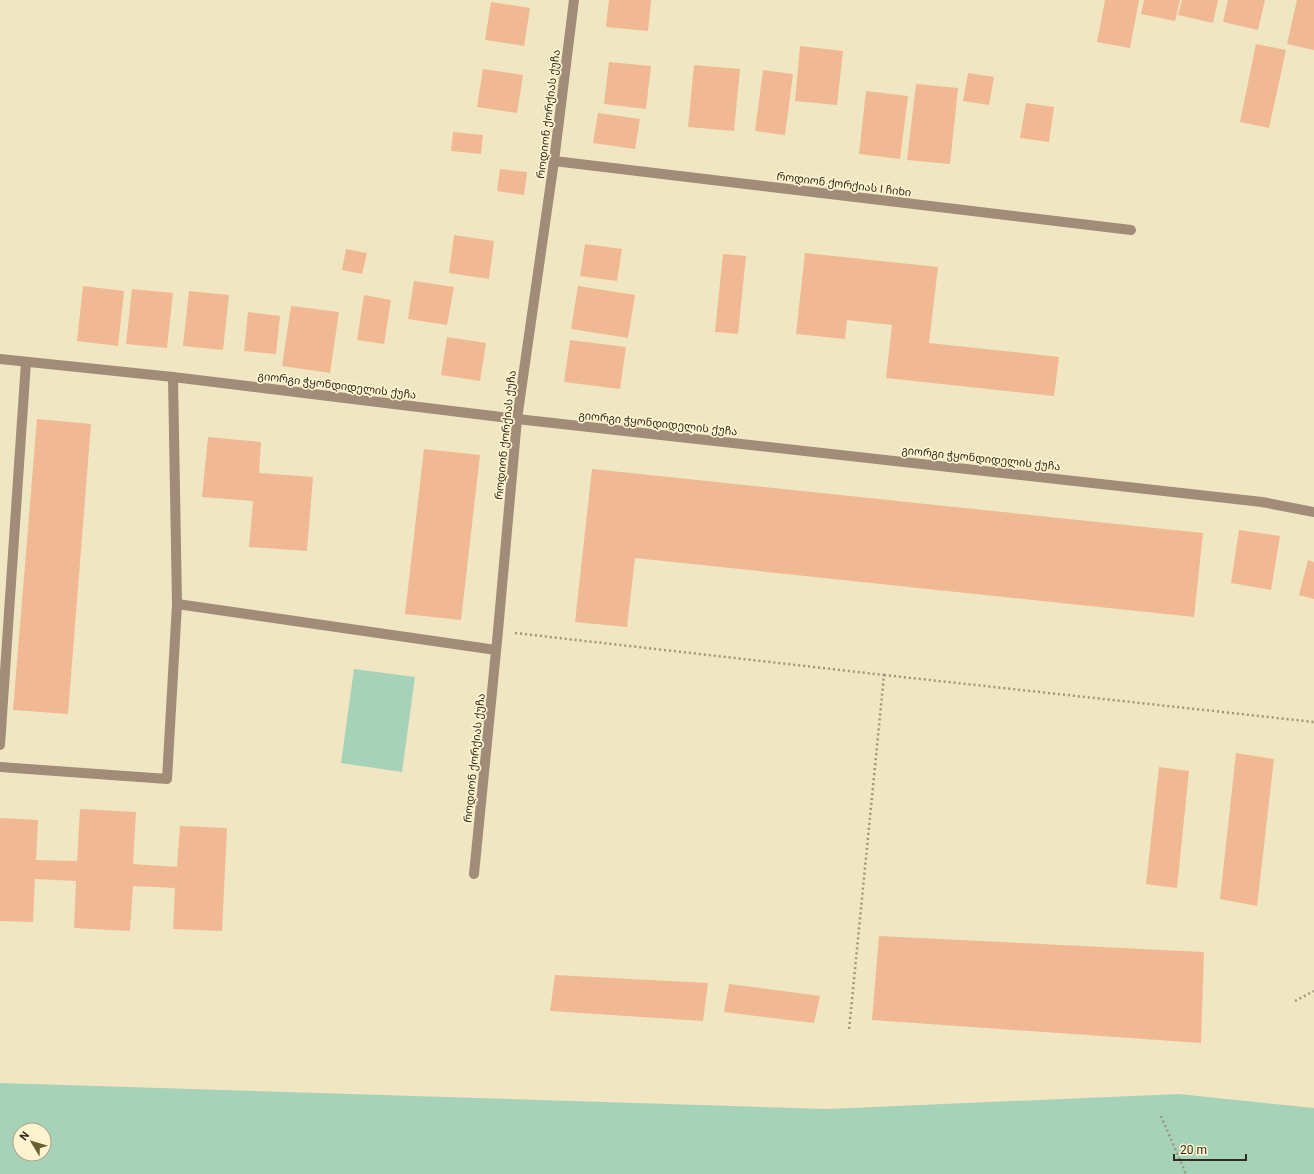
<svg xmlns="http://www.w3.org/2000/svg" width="1314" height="1174" font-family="Roboto,'Noto Sans Georgian',sans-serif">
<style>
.green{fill:#a7d2ba;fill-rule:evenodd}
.building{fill:#f0b994}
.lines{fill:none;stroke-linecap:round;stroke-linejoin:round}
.path{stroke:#9e967c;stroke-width:2.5;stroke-dasharray:2 3;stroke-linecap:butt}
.minor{stroke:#a08c79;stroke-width:10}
.labels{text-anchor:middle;stroke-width:3.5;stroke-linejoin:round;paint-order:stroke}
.street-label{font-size:11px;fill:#302c1e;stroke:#fef3cf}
</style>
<rect width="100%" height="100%" fill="#f1e6c2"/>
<g class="green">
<polygon points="354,669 415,677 402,772 341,763"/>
<path d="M0,1083L827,1109L1179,1094L1314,1108V1174H0ZM20,1130H44V1154H20Z"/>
</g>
<g class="building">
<polygon points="609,0 651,0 648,31 606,27"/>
<polygon points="1105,0 1139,0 1130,48 1097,42"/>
<polygon points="1144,0 1180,0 1175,21 1141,14"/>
<polygon points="1182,0 1218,0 1213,23 1178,15"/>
<polygon points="1228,0 1265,0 1258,30 1223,22"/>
<polygon points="1297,0 1314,0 1314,50 1287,44"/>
<polygon points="491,2 530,8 524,46 485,40"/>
<polygon points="1256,44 1286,50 1269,128 1240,122"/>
<polygon points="800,46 843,51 837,105 795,101"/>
<polygon points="609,62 651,66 646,109 604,104"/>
<polygon points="694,65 740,69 734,131 688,127"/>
<polygon points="483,69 523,75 517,113 477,107"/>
<polygon points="763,70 793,74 785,135 755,131"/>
<polygon points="968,73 994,77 989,105 963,101"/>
<polygon points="916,84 958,88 950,164 907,160"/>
<polygon points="866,91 908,96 900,159 859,154"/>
<polygon points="1026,103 1054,107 1049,142 1020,138"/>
<polygon points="598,113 640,119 635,149 593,143"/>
<polygon points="453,132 483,135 481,154 451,151"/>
<polygon points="500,169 527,172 524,195 497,191"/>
<polygon points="454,235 494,241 489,279 449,273"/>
<polygon points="585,244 622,249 617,281 580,276"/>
<polygon points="346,249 367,253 362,274 342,270"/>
<polygon points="805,253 938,267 929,343 1059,357 1054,396 886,378 892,325 847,320 845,339 796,334"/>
<polygon points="723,254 746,256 738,334 715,332"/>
<polygon points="414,281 454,287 447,325 408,319"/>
<polygon points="83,286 124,291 118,346 77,341"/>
<polygon points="578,286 635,295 628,338 571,329"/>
<polygon points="132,289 173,293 167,348 126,344"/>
<polygon points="189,291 229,295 223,350 183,346"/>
<polygon points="364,295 391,300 384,344 357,340"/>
<polygon points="291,306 339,312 330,373 282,366"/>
<polygon points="248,312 280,316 276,354 244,351"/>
<polygon points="447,337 486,343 480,381 441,375"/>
<polygon points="570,340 626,347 620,389 564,382"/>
<polygon points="37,419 91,424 68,714 13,710"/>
<polygon points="208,437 261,442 259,473 313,477 307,551 249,547 253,501 202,497"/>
<polygon points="424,449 480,455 461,620 405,614"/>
<polygon points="592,469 1203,533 1194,617 635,558 627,627 575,622"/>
<polygon points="1239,530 1280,536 1271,590 1231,583"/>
<polygon points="1308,560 1314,562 1314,599 1299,595"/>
<polygon points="1236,753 1274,759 1257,906 1220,899"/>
<polygon points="1159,767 1189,771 1177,888 1146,884"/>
<polygon points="80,809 136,812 133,864 177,867 180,826 227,828 222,931 173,929 175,888 133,886 130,931 74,928 76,881 35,879 33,922 0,921 0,818 38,820 36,860 77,861"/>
<polygon points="879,936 1204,952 1201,1043 872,1020"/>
<polygon points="555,975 708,983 703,1021 550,1011"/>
<polygon points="729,984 820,996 814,1023 724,1012"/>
</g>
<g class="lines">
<g class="path">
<polyline points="515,633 884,675 849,1030"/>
<polyline points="884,675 1314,722"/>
<polyline points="1295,1001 1314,991"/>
<polyline points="1161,1116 1186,1174"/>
</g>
<g class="minor">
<polyline points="554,161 1131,230"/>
<polyline points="0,359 173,377 517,419 1262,502 1314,512"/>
<polyline points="177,604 496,650"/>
<polyline points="0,745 26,362"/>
<polyline points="0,767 167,779 177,604 173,377"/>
<polyline points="474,874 498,631 517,419 554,161 574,0"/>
</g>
</g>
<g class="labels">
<g class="street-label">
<text transform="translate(548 114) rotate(-83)" y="4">როდიონ ქორქიას ქუჩა</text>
<text transform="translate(844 184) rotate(7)" y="4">როდიონ ქორქიას I ჩიხი</text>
<text transform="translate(337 385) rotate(7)" y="4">გიორგი ჭყონდიდელის ქუჩა</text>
<text transform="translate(658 423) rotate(6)" y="4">გიორგი ჭყონდიდელის ქუჩა</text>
<text transform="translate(505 435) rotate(-84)" y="4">როდიონ ქორქიას ქუჩა</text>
<text transform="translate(981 458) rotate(6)" y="4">გიორგი ჭყონდიდელის ქუჩა</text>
<text transform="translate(474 758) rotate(-84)" y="4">როდიონ ქორქიას ქუჩა</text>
</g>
</g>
<g transform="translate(32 1142) rotate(308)"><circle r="19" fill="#fef3cf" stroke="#aca388"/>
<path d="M0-3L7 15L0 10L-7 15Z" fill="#68612e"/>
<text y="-6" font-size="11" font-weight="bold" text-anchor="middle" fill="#302c1e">N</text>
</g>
<path d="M1174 1154v6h72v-6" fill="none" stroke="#302c1e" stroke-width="2"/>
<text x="1180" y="1154" font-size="12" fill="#302c1e" stroke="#fef3cf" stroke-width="3" paint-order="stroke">20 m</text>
</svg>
